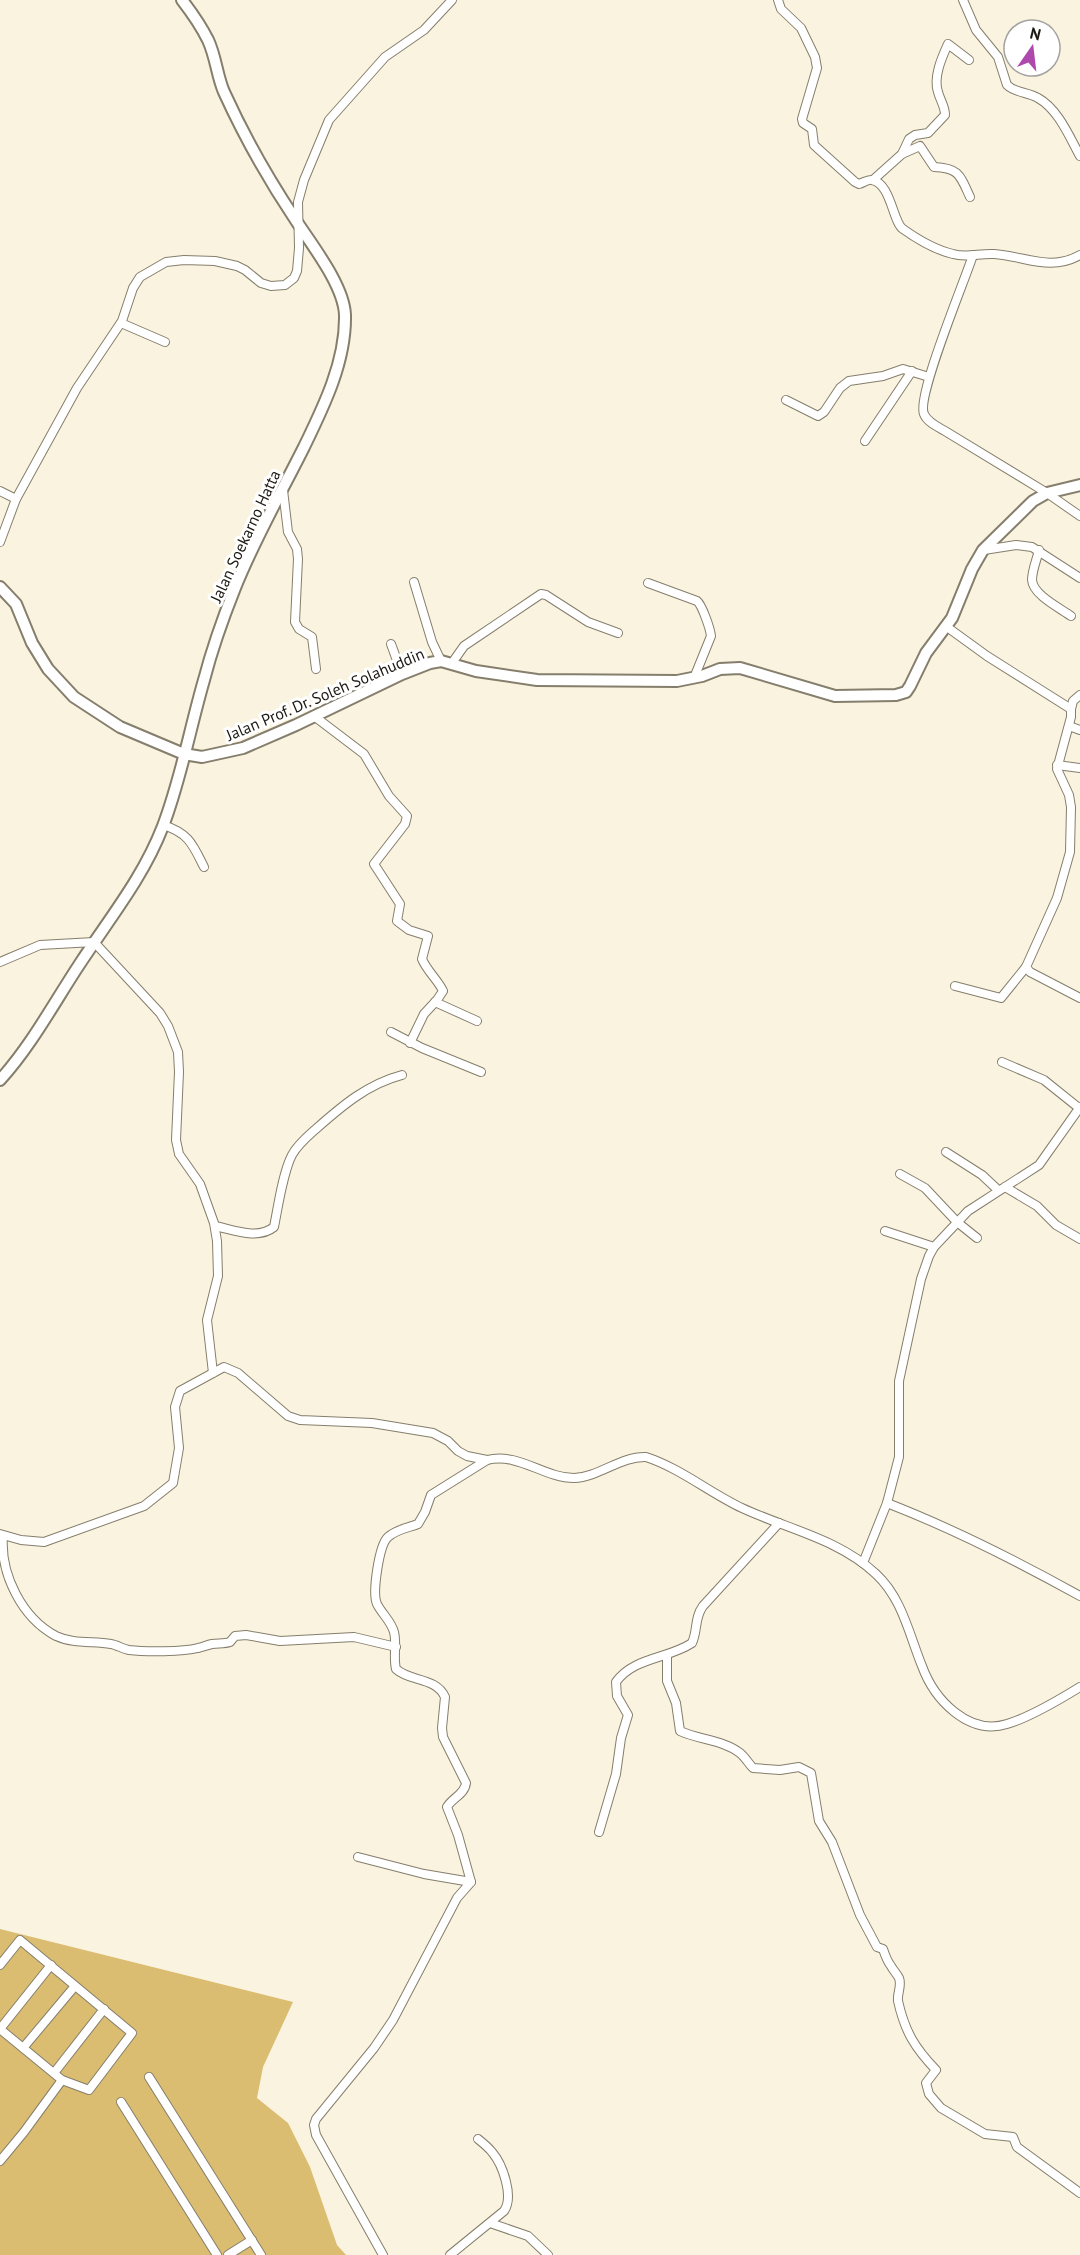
<svg xmlns="http://www.w3.org/2000/svg" width="1080" height="2255" font-family="'PT Sans',sans-serif">
<style>
.green{fill:#dabd71}
.lines{fill:none;stroke-linecap:round;stroke-linejoin:round}
.street-casing{stroke:#857e6c;stroke-width:10}
.secondary-casing{stroke:#857e6c;stroke-width:14}
.street{stroke:#fff;stroke-width:8}
.secondary{stroke:#fff;stroke-width:10}
.labels{text-anchor:middle;stroke-width:6;stroke-linejoin:round;paint-order:stroke}
.street-label{font-size:16px;fill:#1c1912;stroke:#fff}
</style>
<rect width="100%" height="100%" fill="#faf3df"/>
<polygon class="green" points="0,1929 293,2002 263,2067 257,2098 288,2123 310,2167 337,2245 346,2255 0,2255"/>
<g class="lines">
<defs>
<g id="street">
<path d="M778,0L781,9L801,28L815,57L817,68L802,119L803,123L812,129L814,145L855,182L859,184C863,183 868,179 872,180C891,183 893,223 903,229C917,239 936,250 953,254C967,258 980,253 994,254C1025,256 1050,272 1080,255"/>
<path d="M963,0L976,30L998,57L1007,85C1015,93 1028,92 1038,98C1058,109 1069,136 1080,156"/>
<path d="M902,154L909,139L915,135L928,133L945,115C945,106 940,100 938,92C933,77 942,57 948,44L969,60"/>
<path d="M873,180L902,154L920,146L934,167C959,168 960,175 970,197"/>
<path d="M973,255C965,280 916,397 924,414C927,422 938,427 945,431L1047,493L1080,516"/>
<polyline points="121,323 165,342"/>
<polyline points="786,400 818,416 824,412 840,388 849,381 883,376 903,369 929,377"/>
<polyline points="865,441 912,371"/>
<polyline points="283,490 288,532 297,549 298,559 295,622 299,629 312,637 316,669"/>
<polyline points="0,491 16,499"/>
<polyline points="0,542 16,499 77,388 122,321 133,288 140,277 166,262 184,260 215,261 237,266 245,270 261,283 271,286 285,285 294,278 297,271 299,248 298,202 304,180 329,120 385,57 424,30 452,0"/>
<polyline points="984,550 1016,545 1032,547 1080,578"/>
<path d="M1039,550C1037,559 1032,570 1032,580C1033,595 1060,608 1071,616"/>
<polyline points="414,582 432,642 441,661"/>
<path d="M648,583L697,601C702,605 710,628 711,636L694,678"/>
<polyline points="947,627 987,656 1071,709 1071,717 1057,769 1069,795 1071,807 1070,852 1057,898 1026,967 1030,972 1080,998"/>
<polyline points="391,644 402,674"/>
<polyline points="452,663 464,646 541,594 546,595 588,622 618,633"/>
<polyline points="1071,709 1073,701 1080,695"/>
<path d="M314,716L364,754L389,796L407,816L405,824L374,864L400,904L397,921L409,930L428,936L422,959C427,971 438,980 443,991L437,1000L424,1014L410,1043"/>
<polyline points="1069,726 1080,730"/>
<polyline points="1057,765 1080,768"/>
<path d="M163,825C189,833 193,845 204,867"/>
<polyline points="0,962 40,945 94,942 160,1013 168,1026 178,1052 179,1072 176,1140 179,1154 200,1184 214,1223 217,1241 218,1276 207,1320 213,1373"/>
<polyline points="955,986 1001,998 1026,967"/>
<polyline points="435,1002 477,1021"/>
<polyline points="391,1032 422,1048 481,1072"/>
<polyline points="1002,1062 1044,1080 1079,1108"/>
<polyline points="946,1152 982,1175 998,1190"/>
<polyline points="900,1174 925,1188 957,1222 977,1238"/>
<polyline points="1005,1187 1037,1206 1056,1225 1080,1239"/>
<path d="M215,1226C234,1230 258,1240 274,1227C278,1207 283,1172 292,1155C298,1144 308,1136 317,1128C343,1105 368,1084 402,1075"/>
<polyline points="885,1231 934,1247"/>
<path d="M487,1460C518,1452 544,1478 574,1478C599,1477 621,1456 646,1457C680,1468 710,1493 742,1508C787,1529 839,1539 876,1574C902,1598 909,1634 922,1666C934,1699 968,1736 1007,1724C1031,1717 1059,1700 1080,1687"/>
<path d="M887,1503C954,1529 1017,1561 1080,1596"/>
<path d="M0,1534L21,1540L44,1542L144,1506L173,1483L179,1448L175,1407L180,1391L224,1367L238,1373L288,1416L300,1420L372,1423L433,1433L448,1441L458,1451L467,1456L487,1460L431,1495L425,1512L418,1524C408,1528 397,1529 388,1537C379,1545 372,1593 377,1604C382,1614 391,1621 394,1632C397,1644 393,1657 396,1669C410,1682 436,1677 445,1697L442,1728L443,1737L466,1783C465,1794 452,1798 447,1807L458,1835L471,1882L457,1898L393,2020L374,2048L316,2119L314,2125L316,2135L383,2255"/>
<path d="M3,1536C0,1574 22,1618 56,1636C73,1644 93,1641 111,1644C117,1645 123,1649 129,1650C145,1652 183,1652 198,1648C203,1647 207,1645 212,1644C218,1643 224,1644 230,1642L235,1636L246,1635L280,1641L354,1637L396,1647"/>
<polyline points="863,1563 887,1503 899,1457 899,1381 921,1279 929,1256 934,1247 968,1211 1039,1165 1080,1107"/>
<path d="M667,1656V1681L676,1703L680,1731C700,1740 723,1740 740,1753C745,1757 749,1764 753,1768L780,1770L799,1767L811,1773L819,1821L832,1842L860,1915L877,1947L883,1949C885,1955 887,1961 891,1966C893,1970 897,1974 899,1978C902,1986 897,1993 898,2001C905,2032 915,2048 936,2070L926,2083L929,2094L941,2108L985,2134L1013,2137L1017,2147L1080,2193"/>
<path d="M599,1832L616,1774L621,1738L628,1715L617,1696L616,1682C634,1657 668,1659 692,1643C698,1630 694,1618 703,1606L779,1523"/>
<polyline points="358,1857 424,1874 471,1882"/>
<polyline points="0,1965 20,1940 132,2033 89,2090 62,2080 0,2029"/>
<polyline points="0,2029 51,1965"/>
<polyline points="23,2048 75,1986"/>
<polyline points="54,2073 104,2009"/>
<polyline points="149,2077 261,2255"/>
<polyline points="121,2102 217,2255"/>
<polyline points="0,2161 24,2132 62,2080"/>
<polyline points="490,2223 528,2236 548,2255"/>
<polyline points="228,2255 252,2240"/>
<path d="M450,2255L504,2211C514,2197 503,2165 492,2152C488,2147 483,2143 478,2139"/>
</g>
<g id="secondary">
<polyline points="0,587 16,604 32,643 48,669 74,697 120,727 184,754 202,757 243,748 296,725 402,674 430,663 441,661 476,671 537,680 677,681 702,676 720,669 740,668 835,696 896,695 906,692 910,686 926,653 952,618 972,569 983,550 1033,501 1047,493 1080,485"/>
<path d="M0,1080C31,1046 54,1003 79,965C109,919 143,878 163,826C181,779 190,728 204,680C212,649 223,618 235,588C254,540 281,493 304,447C324,406 346,361 345,315C344,285 311,244 295,219C269,180 244,136 224,92C217,76 216,57 208,40C201,26 192,13 182,0"/>
</g>
</defs>
<use href="#street" class="street-casing"/>
<use href="#secondary" class="secondary-casing"/>
<use href="#street" class="street"/>
<use href="#secondary" class="secondary"/>
</g>
<g class="labels">
<g class="street-label">
<text transform="translate(245 536) rotate(-65)" y="6">Jalan Soekarno Hatta</text>
<text transform="translate(325 694) rotate(-23)" y="6">Jalan Prof. Dr. Soleh Solahuddin</text>
</g>
</g>
<g transform="translate(1032 48) rotate(14)"><circle r="28" fill="#ffffff" stroke="#a4a3a0" stroke-width="1.5"/>
<path d="M0-4.5L10 22L0 15L-10 22Z" fill="#af48ac"/>
<text y="-9" font-size="16" font-weight="bold" text-anchor="middle" fill="#1c1912">N</text>
</g>
</svg>
